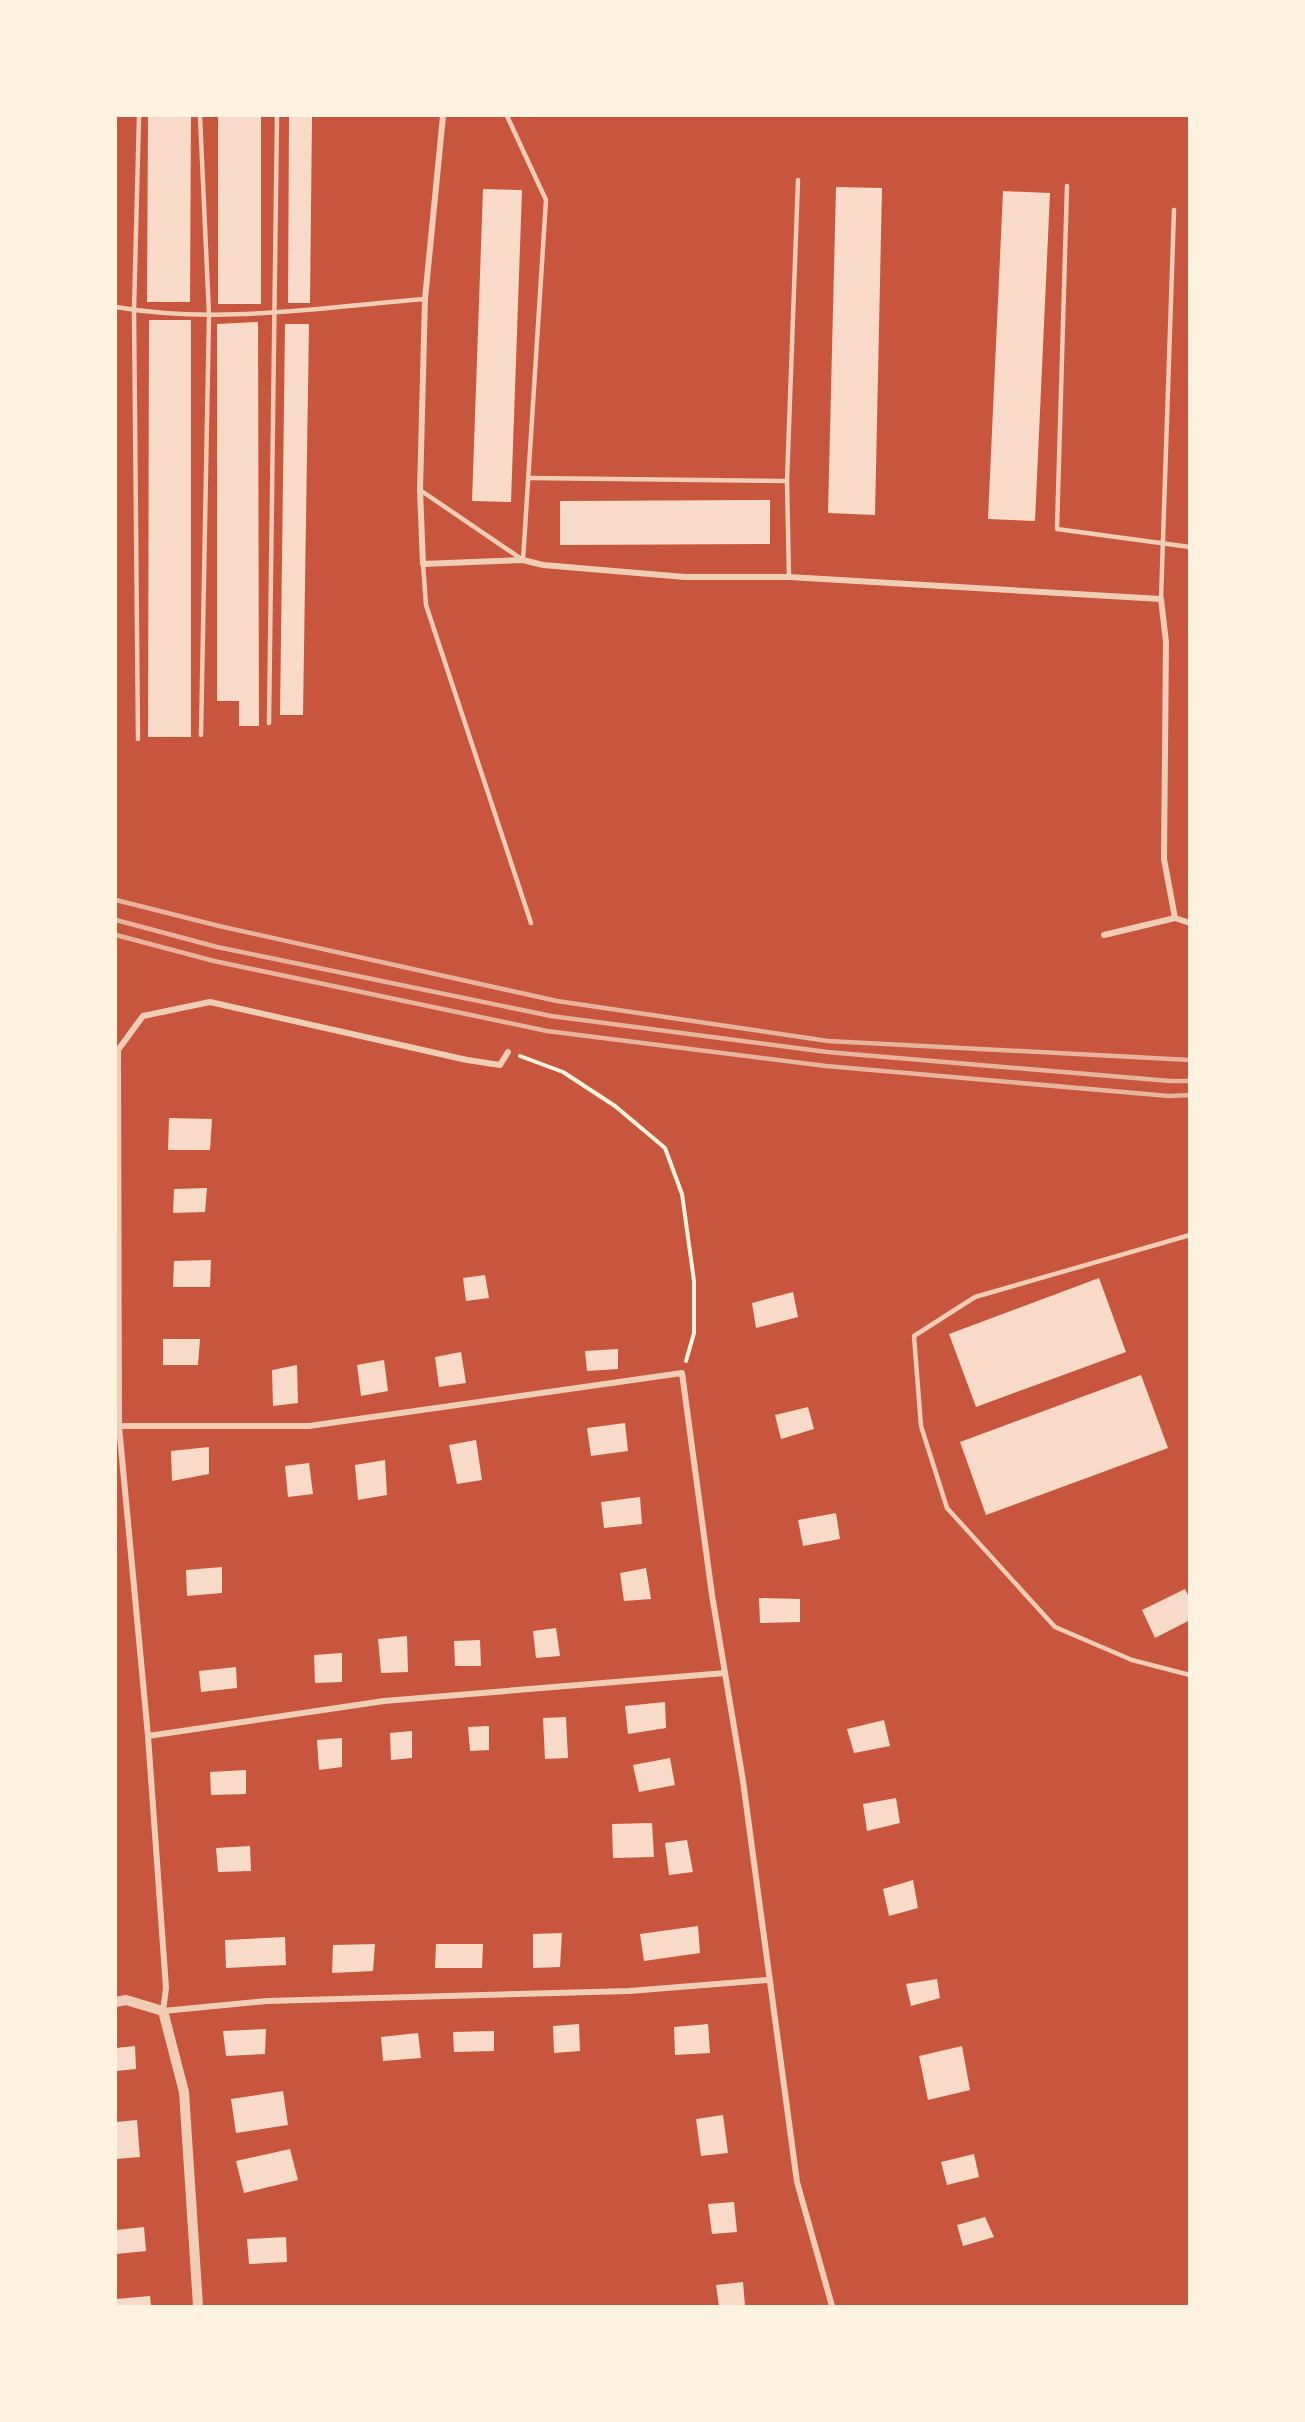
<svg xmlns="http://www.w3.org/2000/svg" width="1305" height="2422" font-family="'Roboto Condensed',sans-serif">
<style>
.building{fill:#f7dbc8}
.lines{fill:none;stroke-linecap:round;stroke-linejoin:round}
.path{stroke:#fff3e0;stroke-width:4}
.service{stroke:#f1ccb7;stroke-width:4.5}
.minor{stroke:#f1ccb7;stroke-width:6}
.tertiary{stroke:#f1ccb7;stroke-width:10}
.rail{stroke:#e9b49f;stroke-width:4.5}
</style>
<rect width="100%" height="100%" fill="#c8553d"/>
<g class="building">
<polygon points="148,116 191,116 190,302 147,302"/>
<rect x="218" y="116" width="43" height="188"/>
<polygon points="289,116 312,116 310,303 288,303"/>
<polygon points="836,187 882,188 875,515 828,513"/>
<polygon points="483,189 522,190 511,502 472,501"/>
<polygon points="1003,191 1050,193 1035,521 988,519"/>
<polygon points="149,320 191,320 191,737 148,737"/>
<polygon points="258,322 259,726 239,726 239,701 217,701 217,324"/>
<polygon points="285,324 309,324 303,715 280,715"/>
<polygon points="770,500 770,544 560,545 560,501"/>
<polygon points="169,1118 212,1119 210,1150 168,1150"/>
<polygon points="207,1188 205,1212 173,1213 174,1189"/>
<polygon points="211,1260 210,1287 173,1287 174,1261"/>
<polygon points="485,1275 489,1298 466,1301 463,1278"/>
<polygon points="1099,1278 1126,1352 976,1407 949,1334"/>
<polygon points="793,1292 798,1317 756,1328 752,1303"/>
<polygon points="163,1339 200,1339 198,1365 163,1365"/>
<polygon points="618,1349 618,1369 587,1371 585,1351"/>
<polygon points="461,1352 466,1383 439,1387 435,1357"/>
<polygon points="384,1360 388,1391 361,1396 357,1365"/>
<polygon points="297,1365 298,1403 273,1406 272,1370"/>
<polygon points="1141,1375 1168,1448 986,1515 960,1442"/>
<polygon points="808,1407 814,1429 781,1439 775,1415"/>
<polygon points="625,1423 628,1451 591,1456 587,1428"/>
<polygon points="476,1440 482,1480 457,1484 449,1445"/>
<polygon points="209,1447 209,1474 172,1481 171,1451"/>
<polygon points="385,1460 387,1495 358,1500 355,1465"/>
<polygon points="309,1463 313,1494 288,1497 285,1466"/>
<polygon points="640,1497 642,1524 604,1528 601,1502"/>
<polygon points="836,1513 840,1539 803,1546 798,1520"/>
<polygon points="222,1567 222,1593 187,1596 186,1570"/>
<polygon points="646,1568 651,1599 624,1601 620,1573"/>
<polygon points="1185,1589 1190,1599 1190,1620 1155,1638 1142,1610"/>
<polygon points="759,1598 800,1599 800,1622 760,1623"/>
<polygon points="556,1628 560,1656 536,1658 533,1631"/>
<polygon points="407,1636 408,1672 381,1673 378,1639"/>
<polygon points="480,1640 481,1666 455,1666 454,1641"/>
<polygon points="342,1653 342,1682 315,1683 314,1655"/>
<polygon points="236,1667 237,1688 201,1692 199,1671"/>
<polygon points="665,1702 666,1728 628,1734 625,1706"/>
<polygon points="566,1717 568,1758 545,1759 543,1718"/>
<polygon points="884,1720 890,1746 854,1753 847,1729"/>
<polygon points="489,1726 489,1750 470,1751 468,1727"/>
<polygon points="412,1731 412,1758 391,1760 390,1733"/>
<polygon points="342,1738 342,1767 319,1770 317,1740"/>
<polygon points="670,1758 675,1785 639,1792 633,1765"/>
<polygon points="246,1770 246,1794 211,1795 210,1772"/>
<polygon points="896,1798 900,1823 867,1831 863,1804"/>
<polygon points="652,1823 654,1857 613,1858 612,1824"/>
<polygon points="687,1840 693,1872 669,1875 665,1843"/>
<polygon points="250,1846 251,1871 218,1872 216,1848"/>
<polygon points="913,1880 918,1908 889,1916 883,1889"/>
<polygon points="698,1926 700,1953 644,1961 640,1934"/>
<polygon points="562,1933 560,1967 533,1968 533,1934"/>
<polygon points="285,1937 286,1965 226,1968 225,1940"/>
<polygon points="375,1944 373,1971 332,1973 333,1945"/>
<polygon points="436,1944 483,1944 482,1968 435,1968"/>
<polygon points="937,1979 940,1998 911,2006 906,1984"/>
<polygon points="579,2024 580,2051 554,2053 553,2026"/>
<polygon points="708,2024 710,2053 675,2055 674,2027"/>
<polygon points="266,2029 265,2054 226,2056 223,2031"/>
<polygon points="494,2031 494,2051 454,2052 453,2032"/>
<polygon points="418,2033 421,2058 383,2061 381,2037"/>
<polygon points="135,2046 136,2069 116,2071 116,2048"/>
<polygon points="962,2046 970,2090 928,2100 919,2056"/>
<polygon points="283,2091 288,2125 236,2133 231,2099"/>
<polygon points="723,2115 728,2153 701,2156 696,2119"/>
<polygon points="137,2120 140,2157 116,2159 116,2122"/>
<polygon points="290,2149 298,2180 244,2193 236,2161"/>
<polygon points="974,2154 979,2177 947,2185 941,2162"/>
<polygon points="734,2202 737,2232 712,2234 708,2204"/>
<polygon points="985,2217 994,2237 963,2246 957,2225"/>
<polygon points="144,2227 146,2251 116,2254 116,2230"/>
<polygon points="286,2237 287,2262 249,2264 247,2239"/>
<polygon points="743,2282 745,2306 719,2306 716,2285"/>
<polygon points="150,2296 151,2306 116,2306 116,2299"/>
</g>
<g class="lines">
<polyline class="path" points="520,1056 563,1072 615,1106 665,1148 682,1194 694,1281 694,1333 686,1361"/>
<g class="service">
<polyline points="200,116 209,315 201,735"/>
<polyline points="1067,186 1057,529 1190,547"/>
<path d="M116,307C219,325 321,307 425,299"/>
<polyline points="529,478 787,481"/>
<polyline points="420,490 523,560 546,200 507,116"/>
<polyline points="423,564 426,605 531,923"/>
<polyline points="789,577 787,481 798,180"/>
<polyline points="1161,599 1174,210"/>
<polyline points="269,723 277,116"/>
<polyline points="138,739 134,310 139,116"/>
<polyline points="1190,1235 975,1297 914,1336 921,1426 947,1508 1055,1627 1132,1660 1190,1675"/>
</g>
<g class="minor">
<polyline points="443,116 425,299 420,490 423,564 523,560 543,565 685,577 789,577 1161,599 1166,642 1164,859 1175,918"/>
<polyline points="1104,935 1175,918 1190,923"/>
<polyline points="508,1052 500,1065 467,1060 210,1002 143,1016 118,1050 119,1426 148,1736 166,1988 163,2011 267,2001 629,1991 768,1980"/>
<polyline points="119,1426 309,1426 682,1373 712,1595 743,1781 797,2182 832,2306"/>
<polyline points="148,1736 384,1701 725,1673"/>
</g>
<polyline class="tertiary" points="116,2002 126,2000 163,2011 184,2092 198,2306"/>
<g class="rail">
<polyline points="116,900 219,926 557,1001 828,1041 1190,1060"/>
<polyline points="116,920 217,947 551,1016 827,1052 1170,1081 1190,1081"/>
<polyline points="116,935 214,961 547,1031 826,1066 1169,1096 1190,1095"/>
</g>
</g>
<rect width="1305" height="2422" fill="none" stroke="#fff3e0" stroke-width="234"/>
</svg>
